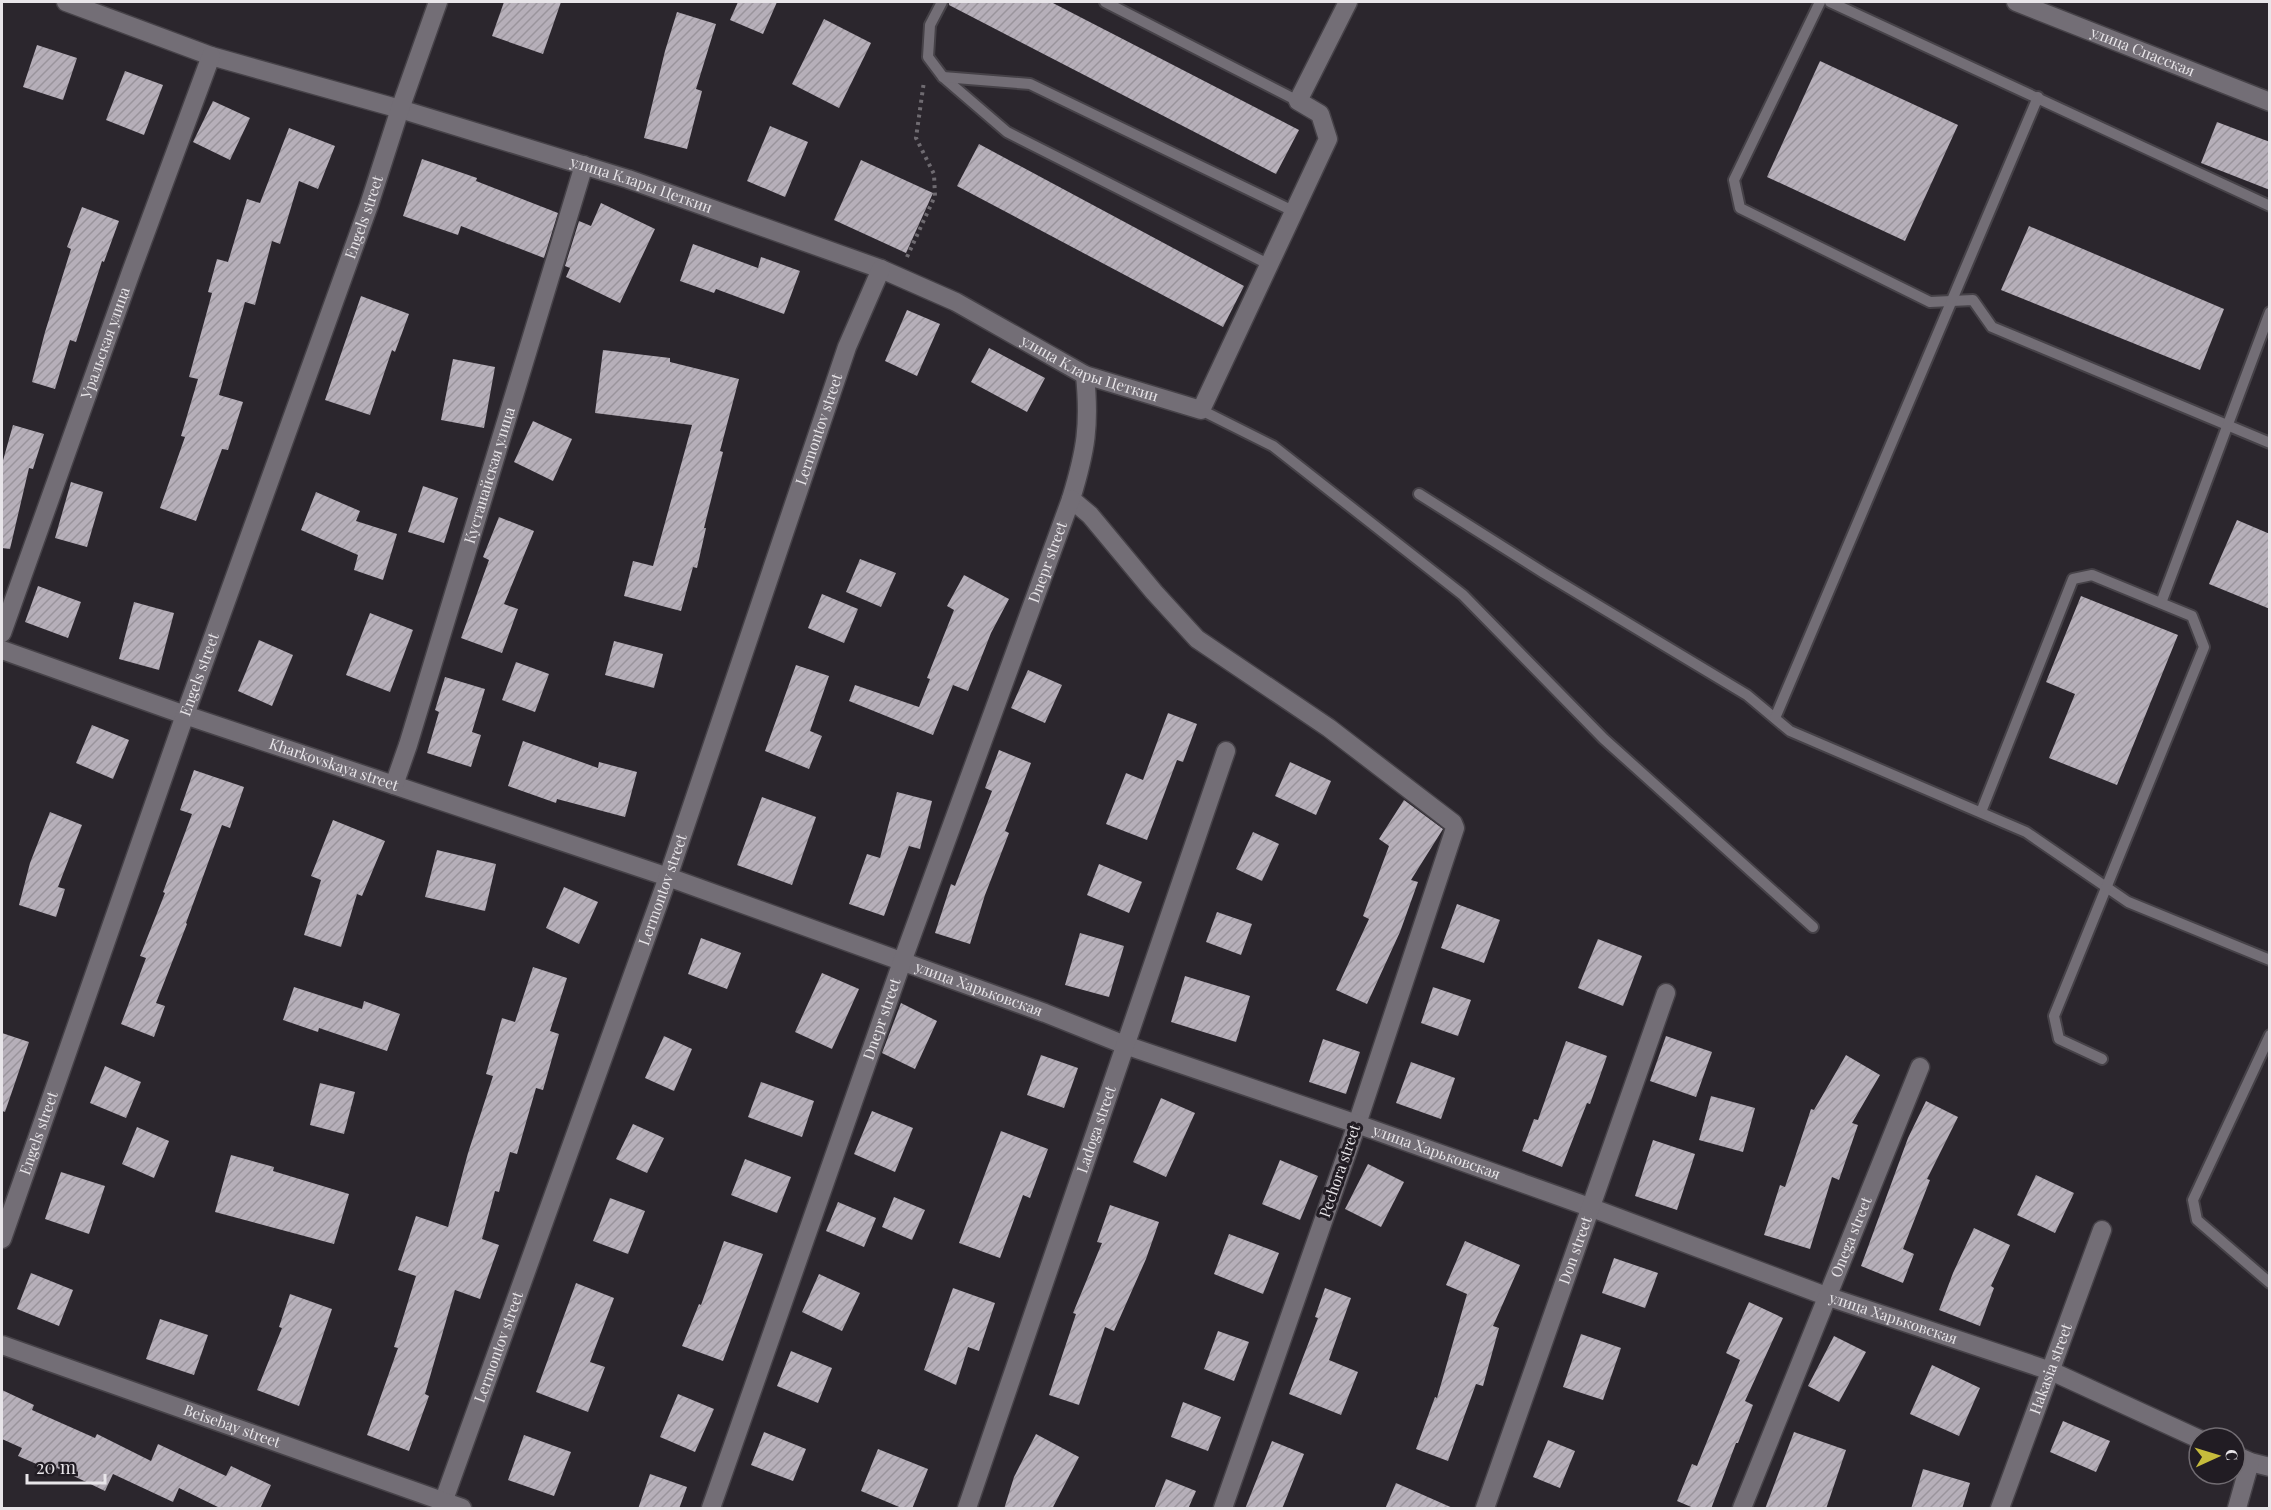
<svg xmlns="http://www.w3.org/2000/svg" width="2271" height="1510" font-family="'Playfair Display',serif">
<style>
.building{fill:url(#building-hatch)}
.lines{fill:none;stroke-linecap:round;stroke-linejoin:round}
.service-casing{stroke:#464248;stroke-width:14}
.minor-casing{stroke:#464248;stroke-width:21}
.tertiary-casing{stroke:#464248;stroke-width:21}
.path{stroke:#6f6b71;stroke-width:4;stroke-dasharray:3 4.5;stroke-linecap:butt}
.service{stroke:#736e76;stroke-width:10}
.minor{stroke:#736e76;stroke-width:18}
.tertiary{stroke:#736e76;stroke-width:18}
.labels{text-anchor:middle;stroke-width:6;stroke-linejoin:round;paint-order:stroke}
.street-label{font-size:15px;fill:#e8e5e9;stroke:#211c23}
</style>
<defs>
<pattern id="building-hatch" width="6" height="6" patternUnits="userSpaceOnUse" patternTransform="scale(1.5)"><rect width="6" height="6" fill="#b6afb9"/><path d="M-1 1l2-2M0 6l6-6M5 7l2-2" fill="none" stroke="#9a949c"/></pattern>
</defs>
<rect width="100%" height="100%" fill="#2b262d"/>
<g class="building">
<polygon points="504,2 561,2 543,54 492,36"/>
<polygon points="738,2 777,2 763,34 730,20"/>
<polygon points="949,2 1051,2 1299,130 1276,174 949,5"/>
<polygon points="677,12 716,24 696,89 702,91 687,149 644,138 665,51"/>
<polygon points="824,19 871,43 839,108 792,84"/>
<polygon points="37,45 77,58 63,100 23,87"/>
<polygon points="1820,61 1958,125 1905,241 1767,177"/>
<polygon points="125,71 163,85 144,135 106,120"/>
<polygon points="213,101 250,118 230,160 193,142"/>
<polygon points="2217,122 2270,142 2270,190 2201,163"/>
<polygon points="770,126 808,142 785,197 747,181"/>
<polygon points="289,128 335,146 318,189 299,181 280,244 272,241 255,305 245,302 219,395 243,402 228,450 222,449 196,521 160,508 185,437 181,436 198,379 189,377 212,293 208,292 217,259 228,262 247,199 260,203"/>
<polygon points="979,144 1244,286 1223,327 957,186"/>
<polygon points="422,159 477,178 476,181 558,213 544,258 461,226 458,235 403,216"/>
<polygon points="861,160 933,193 906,253 834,220"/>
<polygon points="601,203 655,229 620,303 566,277 570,268 565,266 579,221 591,226"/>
<polygon points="82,207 119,221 104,262 102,261 76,342 70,340 55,389 32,382 45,332 71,249 67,247"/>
<polygon points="2029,226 2224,309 2200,370 2001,290"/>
<polygon points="693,244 758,268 761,257 800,271 784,314 716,289 714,293 680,281"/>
<polygon points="361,296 409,314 395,352 392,350 370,415 325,400"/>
<polygon points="907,310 940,324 917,376 885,361"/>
<polygon points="989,348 1045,378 1027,412 971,382"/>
<polygon points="603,350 670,358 670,362 739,379 720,451 723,452 704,528 706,528 697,568 693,567 681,611 624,596 633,561 653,566 692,425 595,413"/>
<polygon points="453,359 495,367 484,428 441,420"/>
<polygon points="533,421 572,439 553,481 514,462"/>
<polygon points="13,425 44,434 33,469 29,468 10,549 2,548 2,464"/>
<polygon points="71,482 103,492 87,547 55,538"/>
<polygon points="423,486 458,498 444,543 408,532"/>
<polygon points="316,492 360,511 356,521 397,534 383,580 354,570 358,555 301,530"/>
<polygon points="499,517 534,531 504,604 518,609 502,653 461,638 489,560 483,557"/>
<polygon points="2237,520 2270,534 2270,609 2209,584"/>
<polygon points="860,559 896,573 881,607 846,592"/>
<polygon points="964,575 1009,599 991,633 968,691 953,685 933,735 849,701 855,685 919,707 930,679 927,678 954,610 947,606"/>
<polygon points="38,586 81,602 68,638 25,622"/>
<polygon points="822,594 858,609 844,643 808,628"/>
<polygon points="2081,596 2178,635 2117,785 2049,758 2075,694 2046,682"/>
<polygon points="134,602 174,613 159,670 119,659"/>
<polygon points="370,613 413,630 390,692 346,675"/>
<polygon points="259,640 293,655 272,706 238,691"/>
<polygon points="614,641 663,654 654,688 605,675"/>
<polygon points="516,662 549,674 535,712 502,700"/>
<polygon points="796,665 829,676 810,731 822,736 809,769 765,751"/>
<polygon points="1028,670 1062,685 1045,723 1011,708"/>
<polygon points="445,677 485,689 472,732 481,735 471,767 427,753 439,712 435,710"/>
<polygon points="1168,713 1197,724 1183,762 1177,760 1147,840 1106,824 1126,773 1143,780"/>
<polygon points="92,725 129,740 113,779 76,763"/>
<polygon points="523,741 598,768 599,762 637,772 625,817 557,799 556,803 508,786"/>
<polygon points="999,750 1031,763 1005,831 1009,833 985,895 970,944 935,933 951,884 955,886 992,791 985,788"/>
<polygon points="1290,762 1331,781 1316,815 1275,796"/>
<polygon points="194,770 244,787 230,828 222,825 186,923 187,924 156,1003 165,1006 154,1037 121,1024 146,958 140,956 165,893 163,892 192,814 180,810"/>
<polygon points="897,792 932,801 920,849 909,846 884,916 849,904 867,854 880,858"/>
<polygon points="762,797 816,817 792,885 737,865"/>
<polygon points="1404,800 1443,829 1411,880 1418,882 1400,932 1367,1004 1336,990 1369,919 1363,916 1389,846 1379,839"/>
<polygon points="50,812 82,825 58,887 65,889 56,917 19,905 30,863"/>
<polygon points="333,820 385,841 362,896 357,894 341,947 304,935 321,880 311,876"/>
<polygon points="1253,832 1279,844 1262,881 1236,869"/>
<polygon points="437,850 496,864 485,911 425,897"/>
<polygon points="1099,864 1142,882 1129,913 1087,895"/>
<polygon points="564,887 598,902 579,944 546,928"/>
<polygon points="1457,904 1500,920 1484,963 1441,948"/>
<polygon points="1217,912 1252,924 1241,955 1206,942"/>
<polygon points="1080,933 1124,946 1109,997 1065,985"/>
<polygon points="701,938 741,953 727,989 688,974"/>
<polygon points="1598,939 1642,956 1623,1006 1578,988"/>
<polygon points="533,967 567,978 550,1031 559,1034 543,1090 536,1088 517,1154 510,1152 499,1192 495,1191 482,1239 499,1245 480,1299 455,1290 425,1394 429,1396 409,1451 367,1435 398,1348 394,1347 416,1276 398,1270 416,1216 448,1227 468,1153 493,1076 486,1074 502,1018 515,1022"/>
<polygon points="822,973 859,989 832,1049 795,1032"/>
<polygon points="1185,976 1250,996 1236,1042 1171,1022"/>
<polygon points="294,987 362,1009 364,1001 400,1014 387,1051 319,1028 318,1032 283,1020"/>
<polygon points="1433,987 1471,1000 1458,1036 1421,1023"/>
<polygon points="901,1003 937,1021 915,1069 882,1053"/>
<polygon points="2,1033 29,1042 5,1112 2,1111"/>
<polygon points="664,1036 692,1049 674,1091 645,1078"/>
<polygon points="1666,1036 1712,1052 1696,1097 1650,1081"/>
<polygon points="1323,1039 1360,1052 1346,1094 1309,1082"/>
<polygon points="1566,1041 1607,1056 1590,1104 1587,1103 1562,1167 1522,1151 1534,1119 1538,1120"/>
<polygon points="1041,1055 1078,1068 1064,1108 1027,1095"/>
<polygon points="1846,1055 1880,1075 1852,1123 1858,1125 1839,1180 1832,1177 1810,1249 1764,1235 1780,1185 1785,1187 1811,1109 1814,1110"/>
<polygon points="1411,1062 1455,1078 1441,1119 1396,1103"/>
<polygon points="105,1066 141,1082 126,1118 90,1103"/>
<polygon points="761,1082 814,1101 802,1137 748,1117"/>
<polygon points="320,1083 355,1092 344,1134 310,1125"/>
<polygon points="1711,1096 1755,1108 1743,1152 1699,1140"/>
<polygon points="1161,1098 1195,1113 1166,1177 1133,1162"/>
<polygon points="1926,1101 1958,1117 1927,1179 1930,1180 1903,1249 1914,1254 1903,1283 1861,1266 1908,1138"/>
<polygon points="872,1111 913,1128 895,1172 854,1154"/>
<polygon points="633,1124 664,1138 647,1173 616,1159"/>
<polygon points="137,1127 169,1141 154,1178 122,1164"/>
<polygon points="1001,1131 1048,1149 1030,1198 1023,1195 1000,1258 959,1243"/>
<polygon points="1653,1140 1695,1154 1677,1210 1635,1196"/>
<polygon points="231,1155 274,1167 273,1171 349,1194 334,1244 215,1212"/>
<polygon points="745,1159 791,1177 777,1213 731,1195"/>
<polygon points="1280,1160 1318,1176 1300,1220 1262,1204"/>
<polygon points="1368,1164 1404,1182 1381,1227 1345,1209"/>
<polygon points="61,1172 105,1186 89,1234 45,1219"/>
<polygon points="2036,1175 2074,1193 2055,1233 2017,1215"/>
<polygon points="894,1197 925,1210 912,1240 882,1227"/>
<polygon points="610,1198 645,1211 628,1254 593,1241"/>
<polygon points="838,1202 876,1218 864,1247 826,1231"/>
<polygon points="1110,1205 1159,1222 1146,1259 1114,1331 1105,1327 1079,1405 1049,1395 1076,1314 1073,1313 1102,1243 1097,1242"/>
<polygon points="1974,1228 2010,1245 1991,1286 1994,1288 1980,1326 1939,1310 1953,1273"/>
<polygon points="1229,1234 1279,1253 1263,1294 1214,1274"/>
<polygon points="724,1241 763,1254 723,1361 682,1346 699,1304 701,1305"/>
<polygon points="1465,1241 1520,1265 1493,1326 1499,1328 1483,1386 1476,1384 1448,1461 1416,1449 1435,1397 1437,1398 1467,1294 1446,1285"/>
<polygon points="1614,1258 1658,1273 1645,1308 1602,1293"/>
<polygon points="31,1273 73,1290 59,1326 17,1309"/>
<polygon points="819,1274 860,1293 842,1331 802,1312"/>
<polygon points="576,1283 614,1298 590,1362 605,1367 588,1412 536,1392"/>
<polygon points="953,1288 995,1303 979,1351 968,1347 956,1385 924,1370"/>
<polygon points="1325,1288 1351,1298 1329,1360 1358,1372 1341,1415 1289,1394 1318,1318 1315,1317"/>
<polygon points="290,1294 332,1309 299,1406 257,1390 282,1328 279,1327"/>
<polygon points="1749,1302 1783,1318 1745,1401 1753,1405 1738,1443 1736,1443 1711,1509 1696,1509 1677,1501 1692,1464 1697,1466 1740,1360 1726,1353"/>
<polygon points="160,1319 208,1335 194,1375 146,1359"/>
<polygon points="1218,1331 1249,1342 1234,1381 1204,1369"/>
<polygon points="1581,1334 1621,1348 1603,1400 1563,1387"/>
<polygon points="1834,1336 1866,1352 1839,1402 1808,1386"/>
<polygon points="791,1351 832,1368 818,1403 777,1386"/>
<polygon points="1932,1365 1980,1388 1959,1436 1910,1414"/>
<polygon points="2,1390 34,1405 32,1410 95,1438 97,1434 151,1461 158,1444 226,1476 231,1466 271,1485 260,1509 222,1509 179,1488 173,1502 113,1474 105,1491 57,1468 55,1472 18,1456 22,1448 2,1439"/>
<polygon points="678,1394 714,1409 695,1452 660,1437"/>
<polygon points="1183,1402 1221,1417 1208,1451 1171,1437"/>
<polygon points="2063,1421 2110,1441 2096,1472 2050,1452"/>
<polygon points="764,1432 806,1449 793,1481 751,1465"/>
<polygon points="1794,1432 1846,1450 1826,1509 1765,1509"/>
<polygon points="1036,1434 1079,1457 1052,1509 1004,1509 1014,1477"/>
<polygon points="524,1435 571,1452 554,1496 508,1480"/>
<polygon points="1548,1440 1575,1451 1560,1488 1533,1477"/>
<polygon points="1272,1441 1304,1454 1282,1509 1245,1509"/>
<polygon points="878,1449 928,1469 912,1509 904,1509 861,1491"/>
<polygon points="1923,1469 1970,1483 1962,1509 1911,1509"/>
<polygon points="650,1474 687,1487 679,1509 638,1509"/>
<polygon points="1166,1479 1196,1491 1188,1509 1154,1509"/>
<polygon points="1396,1483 1412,1490 1455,1509 1385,1509"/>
</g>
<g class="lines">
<defs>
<g id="service">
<polyline points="942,2 930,25 928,57 943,77 1007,132 1268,264"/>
<polyline points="1105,2 1298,101"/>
<polyline points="1820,2 1734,180 1740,208 1930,302 1973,300 1992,327 2270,443"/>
<polyline points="1830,2 2270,206"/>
<polyline points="943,77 1030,84 1293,211"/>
<polyline points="1201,410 1273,446 1463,595 1604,739 1813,927"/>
<polyline points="1419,494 1544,573 1747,695 1790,731 2026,832 2128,902 2270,960"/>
<polyline points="2161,603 2270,312"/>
<polyline points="1775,718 2038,97"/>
<polyline points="1981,812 2073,579 2092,575 2192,616 2204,647 2054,1016 2059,1039 2102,1059"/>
<polyline points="2270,1035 2193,1200 2197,1220 2270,1283"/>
</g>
<g id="minor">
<path id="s1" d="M66,2L211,56L400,109L628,179L881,269L956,302L1085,375L1201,410L1328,139L1320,114L1298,101L1348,2"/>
<path id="s2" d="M2016,2L2270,102"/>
<path d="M1085,375C1090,425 1086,450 1071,499L1090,515L1154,592L1197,639L1329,728L1453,823L1455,828L1357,1124L1223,1508"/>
<path id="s3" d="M2,633L131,272L211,56"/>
<path id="s4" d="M2,650L185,715L668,877L1045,1013L1125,1045L1357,1124L1592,1208L1826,1296L2051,1371L2199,1439"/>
<path id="s5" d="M394,785L408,745L584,165"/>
<path id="s6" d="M2,1239L185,715L369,205L400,109L438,2"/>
<polyline points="2235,1455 2250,1462 2270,1467"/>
<path id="s7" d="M441,1508L668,877L847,347L881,269"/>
<path id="s8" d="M711,1508L902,962L1071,499"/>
<path id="s9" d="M967,1508L1226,751"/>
<path id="s10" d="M1485,1508L1666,993"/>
<path id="s11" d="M1742,1508L1920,1067"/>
<path id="s12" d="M2000,1508L2102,1230"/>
<polyline points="2237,1508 2250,1462"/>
</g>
<g id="tertiary">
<path id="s13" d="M2,1345L462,1508"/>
</g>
</defs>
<use href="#service" class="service-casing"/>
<use href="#minor" class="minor-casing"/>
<use href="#tertiary" class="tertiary-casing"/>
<polyline class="path" points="907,257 935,196 934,174 916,138 924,81"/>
<use href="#service" class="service"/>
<use href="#minor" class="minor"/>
<use href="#tertiary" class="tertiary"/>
</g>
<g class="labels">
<g class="street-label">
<text dy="5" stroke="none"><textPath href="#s2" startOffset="136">улица Спасская</textPath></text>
<text dy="5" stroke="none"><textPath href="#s1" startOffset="604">улица Клары Цеткин</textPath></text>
<text dy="5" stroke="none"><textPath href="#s6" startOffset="1084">Engels street</textPath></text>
<text dy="5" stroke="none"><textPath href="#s3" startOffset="308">Уральская улица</textPath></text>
<text dy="5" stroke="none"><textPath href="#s1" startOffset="1090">улица Клары Цеткин</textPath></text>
<text dy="5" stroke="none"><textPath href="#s7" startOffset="1143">Lermontov street</textPath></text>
<text dy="5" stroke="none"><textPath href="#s5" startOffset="324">Кустанайская улица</textPath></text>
<text dy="5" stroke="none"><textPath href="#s8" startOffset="1004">Dnepr street</textPath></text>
<text dy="5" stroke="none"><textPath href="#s6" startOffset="598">Engels street</textPath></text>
<text dy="5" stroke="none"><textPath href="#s4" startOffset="351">Kharkovskaya street</textPath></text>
<text dy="5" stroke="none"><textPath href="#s7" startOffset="657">Lermontov street</textPath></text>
<text dy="5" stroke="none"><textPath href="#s4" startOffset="1034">улица Харьковская</textPath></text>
<text dy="5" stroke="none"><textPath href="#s8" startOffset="518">Dnepr street</textPath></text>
<text dy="5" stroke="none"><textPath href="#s9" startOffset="400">Ladoga street</textPath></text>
<text dy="5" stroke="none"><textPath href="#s6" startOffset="112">Engels street</textPath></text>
<text dy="5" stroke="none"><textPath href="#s4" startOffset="1520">улица Харьковская</textPath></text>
<text transform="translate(1340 1171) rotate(-71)" y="5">Pechora street</text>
<text dy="5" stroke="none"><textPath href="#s11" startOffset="292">Onega street</textPath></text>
<text dy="5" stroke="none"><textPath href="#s10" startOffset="273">Don street</textPath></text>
<text dy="5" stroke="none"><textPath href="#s4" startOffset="2006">улица Харьковская</textPath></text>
<text dy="5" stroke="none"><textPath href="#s7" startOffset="171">Lermontov street</textPath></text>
<text dy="5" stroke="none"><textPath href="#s12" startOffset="148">Hakasia street</textPath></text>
<text dy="5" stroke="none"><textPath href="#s13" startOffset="244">Beisebay street</textPath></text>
</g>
</g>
<rect width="2271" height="1510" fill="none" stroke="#e8e5e9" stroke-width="6"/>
<g transform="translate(2217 1456) rotate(86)"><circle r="28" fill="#211c23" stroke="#716c72" stroke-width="1.5"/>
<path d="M0-4.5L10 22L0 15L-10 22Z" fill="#c6bc3c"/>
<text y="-9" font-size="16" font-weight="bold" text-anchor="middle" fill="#e8e5e9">С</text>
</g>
<path d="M27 1474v9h78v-9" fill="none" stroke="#e8e5e9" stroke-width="3"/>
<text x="36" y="1474" font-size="18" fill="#e8e5e9" stroke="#211c23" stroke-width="4.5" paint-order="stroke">20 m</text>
</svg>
